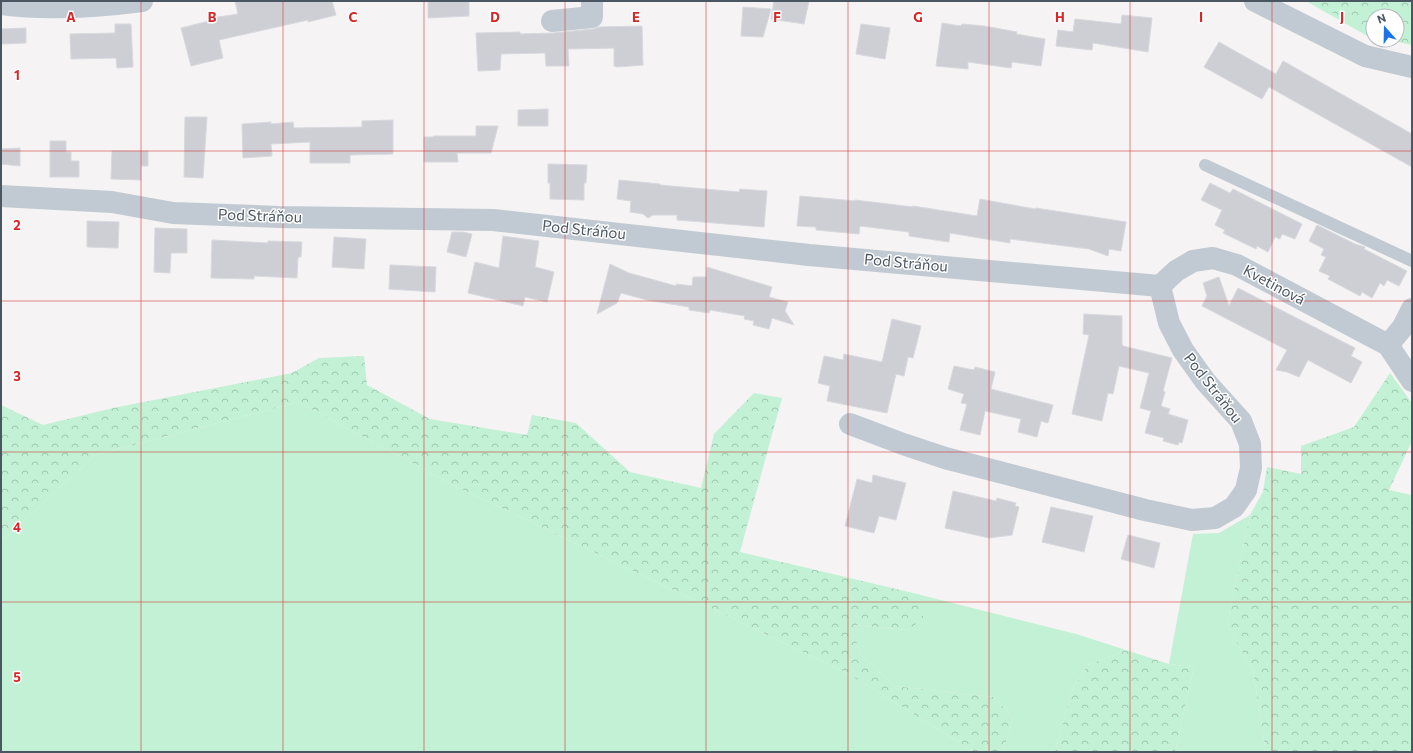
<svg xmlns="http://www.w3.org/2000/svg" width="1413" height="753" font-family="Commissioner,sans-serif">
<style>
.green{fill:#c3f1d5}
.forest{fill:url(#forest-crowns)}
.building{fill:#cdcfd5;stroke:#d7d9de}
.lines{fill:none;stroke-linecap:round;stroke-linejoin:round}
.lane{stroke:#c1cad2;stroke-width:12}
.street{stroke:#c1cad2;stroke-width:22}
.grid{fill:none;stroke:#d62828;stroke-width:1;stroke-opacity:0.55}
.labels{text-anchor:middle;stroke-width:3;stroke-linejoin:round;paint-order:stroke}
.street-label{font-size:15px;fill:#4a5661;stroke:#fff}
.grid-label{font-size:13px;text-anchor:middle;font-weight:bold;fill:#d62828;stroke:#fff;stroke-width:3;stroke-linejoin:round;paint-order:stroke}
</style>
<defs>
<pattern id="forest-crowns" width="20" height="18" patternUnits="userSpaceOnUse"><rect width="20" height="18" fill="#c3f1d5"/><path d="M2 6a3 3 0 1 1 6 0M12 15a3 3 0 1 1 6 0" fill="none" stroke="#a0c6b0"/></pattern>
</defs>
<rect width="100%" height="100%" fill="#f5f3f3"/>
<g class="green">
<polygon points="1306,1 1316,1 1373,29 1373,38 1369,37"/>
<polygon points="298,402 453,485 845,672 975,752 1,752 1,542 95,455"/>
<polygon points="1250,515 1227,625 1253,671 1266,752 1175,752 1194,667 1169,664 1193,534 1219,533"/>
<polygon points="913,593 1076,634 1126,650 1088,665 1073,688 1055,752 1003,752 1013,718 994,697 894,686 859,653 852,625 908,630 923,618"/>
</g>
<g class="forest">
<polygon points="1311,1 1412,1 1412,45 1389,40 1397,40 1397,16 1373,16 1373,35"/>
<polygon points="364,356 367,385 430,419 527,435 532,415 576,423 630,472 701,488 714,434 754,393 782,398 740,552 913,593 924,618 908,630 853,625 859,653 894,686 994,697 1013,718 1003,752 975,752 845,672 453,485 298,402 95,455 1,542 1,405 43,425 113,408 292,373 319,358"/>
<polygon points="1390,373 1412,403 1412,441 1389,490 1412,495 1412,752 1266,752 1253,671 1227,625 1250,515 1263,492 1267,467 1301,474 1301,446 1354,427"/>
<polygon points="1126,650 1169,664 1194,667 1175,752 1055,752 1073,688 1088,665"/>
</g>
<g class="building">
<polygon points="235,1 332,1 336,15 308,22 308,20 219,40 223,58 191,66 181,28 213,20 212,18 238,14"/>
<polygon points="428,1 469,1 469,16 428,18"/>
<polygon points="774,1 809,1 804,24 771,19"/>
<polygon points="743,7 771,9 763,37 741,36"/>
<polygon points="1122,15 1152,18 1148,52 1093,43 1092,50 1056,46 1058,30 1073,32 1075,19 1121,24"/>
<polygon points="942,23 961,26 962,24 984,26 1017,32 1016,34 1045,39 1041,66 1012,62 1011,68 968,62 968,69 936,66"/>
<polygon points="115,24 131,24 133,67 117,68 116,58 71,59 70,34 115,33"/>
<polygon points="861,24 890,28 885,59 856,54"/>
<polygon points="642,26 643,65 617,67 614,66 614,48 568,49 569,66 546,66 545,53 501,54 500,70 478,71 476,33 520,32 520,34 553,33 593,29 599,27"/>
<polygon points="26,28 26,43 1,44 1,29"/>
<polygon points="1219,42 1276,74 1283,61 1412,134 1412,167 1269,87 1262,99 1204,67"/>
<polygon points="548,109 548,126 518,126 518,110"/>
<polygon points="185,117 207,117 203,178 184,177"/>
<polygon points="393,120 393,154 350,155 350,163 310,163 310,142 271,144 272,156 243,158 242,124 271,122 271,124 293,122 294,128 362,127 362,121"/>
<polygon points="476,126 498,126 491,153 457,153 458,162 424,162 424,137 434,137 433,136 476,136"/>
<polygon points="50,141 66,141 66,152 71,152 71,161 79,161 79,177 50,177"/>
<polygon points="20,148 20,166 1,164 1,149"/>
<polygon points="112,151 148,151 148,166 141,166 141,180 111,179"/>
<polygon points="548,164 587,165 586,183 584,183 584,200 550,199 550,183 548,183"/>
<polygon points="619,180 660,184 660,185 739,192 740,189 767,191 764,227 677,220 677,215 653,215 648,218 643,214 630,212 631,201 617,199"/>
<polygon points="1210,183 1230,193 1233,189 1302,224 1295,239 1282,234 1280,239 1275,237 1268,252 1257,246 1256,249 1223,233 1225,230 1215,225 1222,210 1201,200"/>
<polygon points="800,196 855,201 855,200 913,207 913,206 977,216 980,199 1035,209 1036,208 1126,222 1121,251 1109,249 1108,256 1089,249 1010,239 1010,243 950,233 949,242 909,236 909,232 860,226 859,234 816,230 816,227 797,226"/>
<polygon points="87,221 119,222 118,248 87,247"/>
<polygon points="1317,225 1355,244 1365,247 1364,249 1407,271 1399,286 1387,280 1384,286 1380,283 1372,298 1362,292 1360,296 1328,279 1330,276 1319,271 1326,257 1321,255 1324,249 1309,241"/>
<polygon points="155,228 187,229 187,253 171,253 170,273 154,272"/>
<polygon points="452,232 463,232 472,234 466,257 447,252"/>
<polygon points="503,236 539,241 535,267 554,272 547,302 525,297 523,306 468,293 475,262 499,268"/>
<polygon points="334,237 366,239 364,269 332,267"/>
<polygon points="212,240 268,243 268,241 302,242 301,257 298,257 297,278 254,276 254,279 211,278"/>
<polygon points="610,264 629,273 676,286 676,284 692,286 693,277 706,277 707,267 772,287 769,297 788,302 785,311 794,325 772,318 769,329 753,325 754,321 744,319 745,316 710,310 709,313 689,310 689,307 647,300 621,293 617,303 597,314"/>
<polygon points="390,265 436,267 435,292 389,289"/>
<polygon points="1219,277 1229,306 1238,288 1355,348 1351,356 1362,362 1351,383 1308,360 1299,377 1287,372 1276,370 1287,350 1202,306 1207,296 1203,283"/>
<polygon points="1084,314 1122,316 1122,344 1123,346 1172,358 1163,391 1165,392 1161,406 1170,409 1168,414 1188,420 1182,443 1179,442 1178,445 1163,441 1164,438 1145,433 1151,411 1140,408 1149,373 1119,366 1113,394 1108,393 1102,421 1072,414 1089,335 1083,334"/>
<polygon points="892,319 921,326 913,358 908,357 904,376 896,374 887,413 827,401 830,386 818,383 824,356 843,360 844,354 882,362"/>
<polygon points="954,366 974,370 975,367 995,372 991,389 1053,405 1048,423 1041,421 1037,437 1018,432 1021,419 985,411 980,435 960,430 967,404 961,403 964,394 948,389"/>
<polygon points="873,475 906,483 896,520 879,516 874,533 845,526 857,479 872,483"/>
<polygon points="953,491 996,501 997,498 1016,503 1015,506 1019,507 1012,535 989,538 945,528"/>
<polygon points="1051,507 1093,516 1084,552 1042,542"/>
<polygon points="1128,535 1160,543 1154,568 1121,559"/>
</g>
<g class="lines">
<polyline class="lane" points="1205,165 1412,261"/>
<g class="street">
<polyline points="1255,1 1365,56 1412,67"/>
<path d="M1,4C47,10 96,7 142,1"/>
<polyline points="552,21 592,17 592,1"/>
<polyline points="1,196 112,202 173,213 279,217 493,220 809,255 1160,286"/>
<polyline points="1160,286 1176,271 1193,261 1213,258 1237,265 1388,345 1412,381"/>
<polyline points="1388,345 1403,327 1412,309"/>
<polyline points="850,424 903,444 945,458 1145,510 1192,520 1215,518 1234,507 1246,490 1251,468 1250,444 1241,421 1205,381 1183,350 1169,323 1160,286"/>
</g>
</g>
<path class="grid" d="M141,1V752M283,1V752M424,1V752M565,1V752M706,1V752M848,1V752M989,1V752M1130,1V752M1272,1V752M1,151H1412M1,301H1412M1,452H1412M1,602H1412"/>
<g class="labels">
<g class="street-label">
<text transform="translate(260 216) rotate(2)" y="5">Pod Stráňou</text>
<text transform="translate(584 230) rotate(6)" y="5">Pod Stráňou</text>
<text transform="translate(906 263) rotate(5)" y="5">Pod Stráňou</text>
<text transform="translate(1274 285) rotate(28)" y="5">Kvetinová</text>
<text transform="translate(1213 388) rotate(52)" y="5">Pod Stráňou</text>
</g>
</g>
<g class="grid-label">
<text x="71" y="22">A</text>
<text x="212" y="22">B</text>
<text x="353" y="22">C</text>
<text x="495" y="22">D</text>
<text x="636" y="22">E</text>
<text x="777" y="22">F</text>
<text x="918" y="22">G</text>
<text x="1060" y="22">H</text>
<text x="1201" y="22">I</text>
<text x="1342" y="22">J</text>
<text x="17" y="80">1</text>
<text x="17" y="230">2</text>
<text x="17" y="381">3</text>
<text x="17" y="532">4</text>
<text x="17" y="682">5</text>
</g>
<rect width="1413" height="753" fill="none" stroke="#4a5661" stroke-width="4"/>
<g transform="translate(1385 28) rotate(340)"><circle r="19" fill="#ffffff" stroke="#b7bbc0"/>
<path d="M0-3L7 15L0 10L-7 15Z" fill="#1a73e8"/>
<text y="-6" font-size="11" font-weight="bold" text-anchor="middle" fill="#4a5661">N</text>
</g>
</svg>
